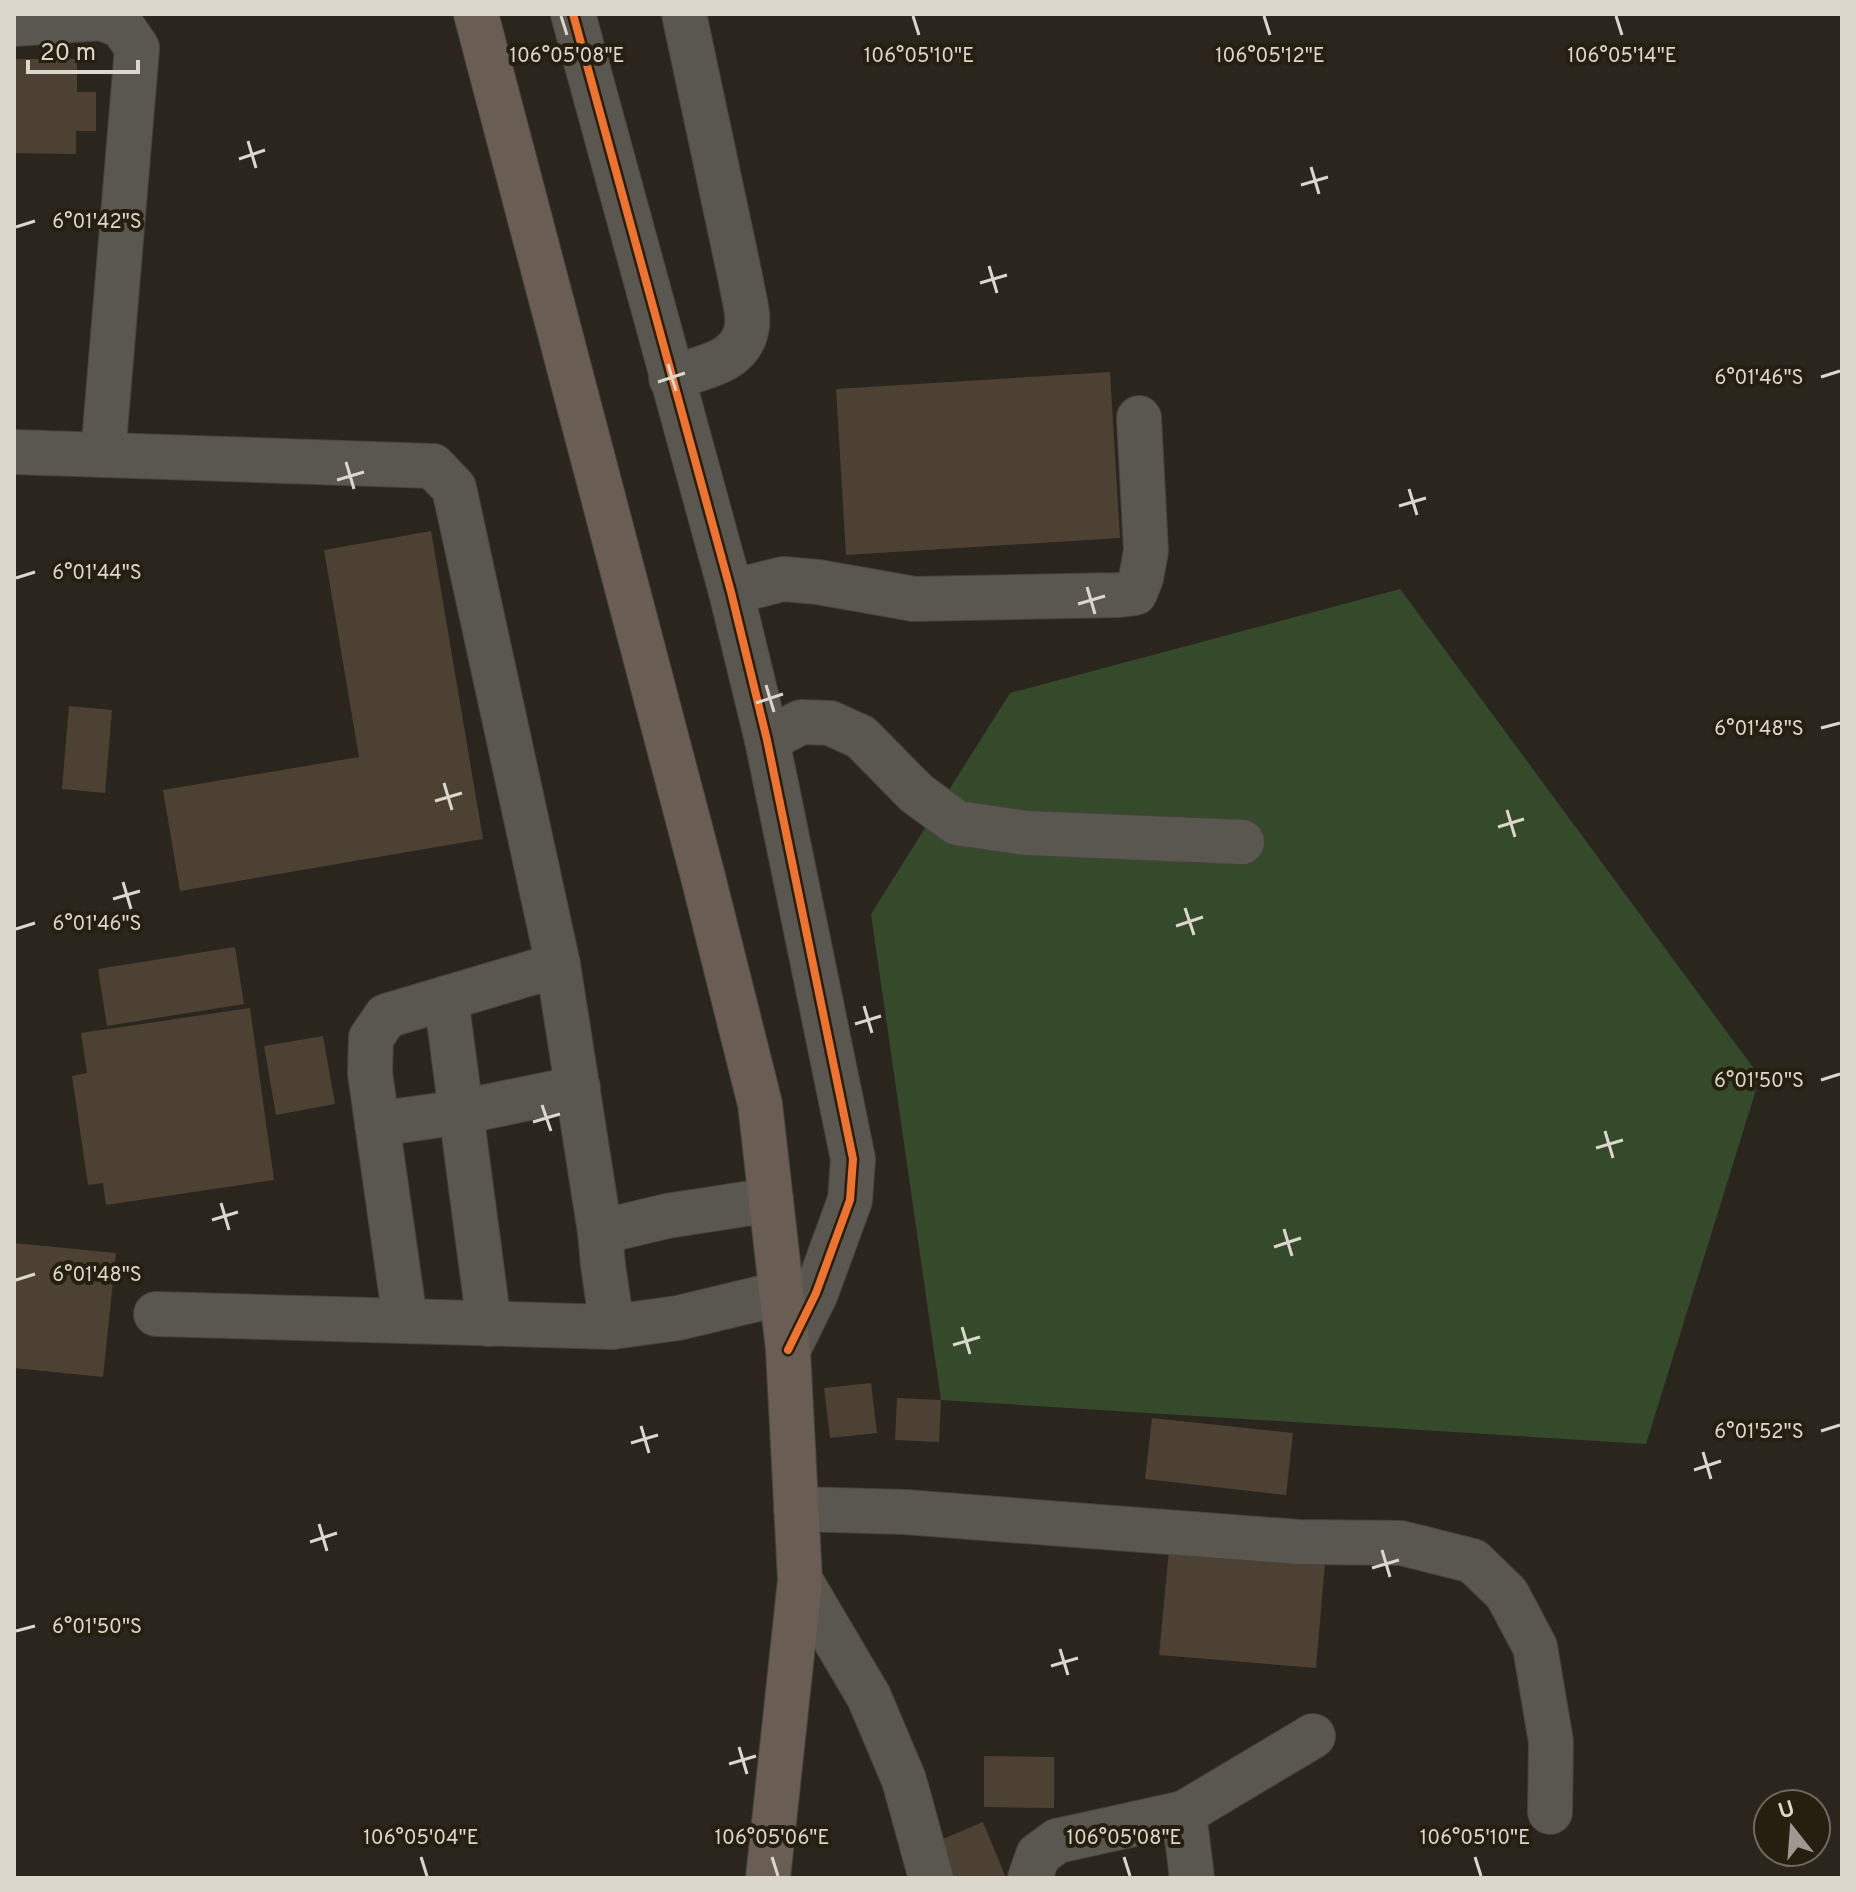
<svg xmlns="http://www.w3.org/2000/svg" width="1856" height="1892" font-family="Overpass,sans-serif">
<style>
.green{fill:#354a2a}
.building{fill:#4c4133}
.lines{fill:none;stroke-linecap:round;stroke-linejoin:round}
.minor-casing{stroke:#46433c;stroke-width:46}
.highway-casing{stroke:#46433c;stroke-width:46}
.minor{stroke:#5a5751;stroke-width:44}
.highway{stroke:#6a5d53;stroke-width:44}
.cycleway-casing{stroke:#251f10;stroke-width:13}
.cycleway{stroke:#ef722f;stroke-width:8}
.ticks{fill:none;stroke:#dbd7cd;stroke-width:3}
.ticks-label{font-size:20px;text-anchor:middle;fill:#dbd7cd;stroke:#251f10;stroke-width:8;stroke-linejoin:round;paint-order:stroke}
</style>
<rect width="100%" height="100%" fill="#2a261e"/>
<polygon class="green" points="1400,589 1760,1077 1646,1444 941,1400 871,914 1010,693"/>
<g class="building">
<polygon points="14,59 77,59 77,92 96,92 96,131 76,131 76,154 14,153"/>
<polygon points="1110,372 1120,538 846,555 836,389"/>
<polygon points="431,531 483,839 180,891 163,790 359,757 324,550"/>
<polygon points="69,706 112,710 105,793 62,789"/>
<polygon points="235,947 244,1004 107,1026 98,969"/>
<polygon points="250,1008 274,1180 106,1205 103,1183 88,1185 72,1076 87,1073 81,1033"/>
<polygon points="323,1036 335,1104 276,1115 264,1046"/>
<polygon points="14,1243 116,1253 103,1377 14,1368"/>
<polygon points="871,1383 877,1433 830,1438 824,1388"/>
<polygon points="897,1398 941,1400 939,1442 895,1440"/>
<polygon points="1152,1418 1293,1433 1286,1495 1145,1479"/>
<polygon points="1169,1550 1325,1563 1316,1668 1159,1655"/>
<polygon points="984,1756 1054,1757 1054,1808 984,1807"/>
<polygon points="983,1822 1006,1878 953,1878 938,1841"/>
</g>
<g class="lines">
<defs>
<g id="minor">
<polyline points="573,14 731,592 767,740 853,1159 850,1200 816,1293 788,1350"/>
<polyline points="14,24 101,18 122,26 137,48 103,455"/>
<path d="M671,378C700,367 742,364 747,326C749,313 743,295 741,281L684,14"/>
<polyline points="14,452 433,466 454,488 558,965 600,1232 603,1265 612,1327 678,1318 782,1293"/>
<polyline points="731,592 783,579 818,582 914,599 1119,595 1135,593 1141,578 1146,551 1139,418"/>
<polyline points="767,740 801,722 830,723 861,737 916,793 957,823 1027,833 1242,842"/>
<polyline points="446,998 489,1324"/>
<polyline points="377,1124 461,1112 578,1088"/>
<polyline points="600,1232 667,1216 771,1200"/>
<polyline points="156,1314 612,1327"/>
<polyline points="405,1320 370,1073 371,1038 386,1016 558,965"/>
<polyline points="796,1509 905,1512 1299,1542 1401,1543 1473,1561 1507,1594 1535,1647 1551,1742 1550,1812"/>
<polyline points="800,1580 869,1697 904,1780 931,1878"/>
<polyline points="1184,1813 1192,1878"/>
<polyline points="1030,1878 1038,1855 1057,1841 1184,1813 1313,1736"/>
</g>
<polyline id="highway" points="476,14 702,873 760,1104 788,1350 800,1580 768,1878"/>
</defs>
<use href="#minor" class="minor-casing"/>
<use href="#highway" class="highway-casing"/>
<use href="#minor" class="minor"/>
<use href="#highway" class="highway"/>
<defs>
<polyline id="cycleway" points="573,14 731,592 767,740 853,1159 850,1200 816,1293 788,1350"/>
</defs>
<use href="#cycleway" class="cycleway-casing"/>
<use href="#cycleway" class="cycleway"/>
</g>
<path class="ticks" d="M561,16L567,35M913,16L919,35M1264,16L1270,35M1616,16L1622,35M248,141L256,168M239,159L265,150M1311,167L1319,194M1301,185L1328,177M16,227L35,221M989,266L997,293M980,283L1007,275M668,364L676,391M1821,377L1840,371M658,382L685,373M346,462L354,489M337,480L364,472M1409,489L1417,515M1399,506L1426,498M16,578L35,572M1087,587L1095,614M1078,604L1105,596M766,685L774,712M756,703L783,694M1821,728L1840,723M444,783L452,810M435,801L462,793M1507,810L1515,837M1498,827L1524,819M123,882L131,909M113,899L140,891M1185,908L1194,935M1176,926L1203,917M16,929L35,923M864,1006L872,1033M855,1024L881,1016M1821,1080L1840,1074M542,1105L551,1131M533,1122L560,1114M1605,1131L1613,1158M1596,1148L1623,1140M221,1203L229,1230M212,1220L238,1212M1284,1229L1292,1256M1274,1247L1301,1238M16,1280L35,1274M962,1327L970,1354M953,1345L980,1337M641,1426L649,1453M1821,1431L1840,1425M631,1443L658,1435M1703,1452L1711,1479M1694,1470L1721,1461M319,1524L327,1551M310,1542L337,1533M1382,1550L1390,1577M1372,1568L1399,1560M16,1631L35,1626M1060,1649L1068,1675M1051,1666L1078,1658M739,1747L747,1774M729,1764L756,1756M421,1857L427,1876M772,1857L778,1876M1124,1857L1130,1876M1475,1857L1481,1876"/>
<g class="ticks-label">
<text x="567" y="62">106°05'08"E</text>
<text x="919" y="62">106°05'10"E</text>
<text x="1270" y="62">106°05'12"E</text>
<text x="1622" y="62">106°05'14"E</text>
<text x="97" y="228">6°01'42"S</text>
<text x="1759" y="384">6°01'46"S</text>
<text x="97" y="579">6°01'44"S</text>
<text x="1759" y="735">6°01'48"S</text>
<text x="97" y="930">6°01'46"S</text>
<text x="1759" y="1087">6°01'50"S</text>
<text x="97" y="1281">6°01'48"S</text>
<text x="1759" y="1438">6°01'52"S</text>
<text x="97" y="1633">6°01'50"S</text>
<text x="421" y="1844">106°05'04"E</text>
<text x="772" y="1844">106°05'06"E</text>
<text x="1124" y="1844">106°05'08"E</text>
<text x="1475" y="1844">106°05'10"E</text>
</g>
<rect width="1856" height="1892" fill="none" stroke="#dbd7cd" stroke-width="32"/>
<g transform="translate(1792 1828) rotate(343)"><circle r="38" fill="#251f10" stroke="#6e695c" stroke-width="2"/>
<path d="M0-6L14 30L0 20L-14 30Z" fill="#9d9990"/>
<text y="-12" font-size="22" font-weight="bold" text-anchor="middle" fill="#dbd7cd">U</text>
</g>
<path d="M28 60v12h110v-12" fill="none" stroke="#dbd7cd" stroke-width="4"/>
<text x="40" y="60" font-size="24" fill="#dbd7cd" stroke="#251f10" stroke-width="6" paint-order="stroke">20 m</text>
</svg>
